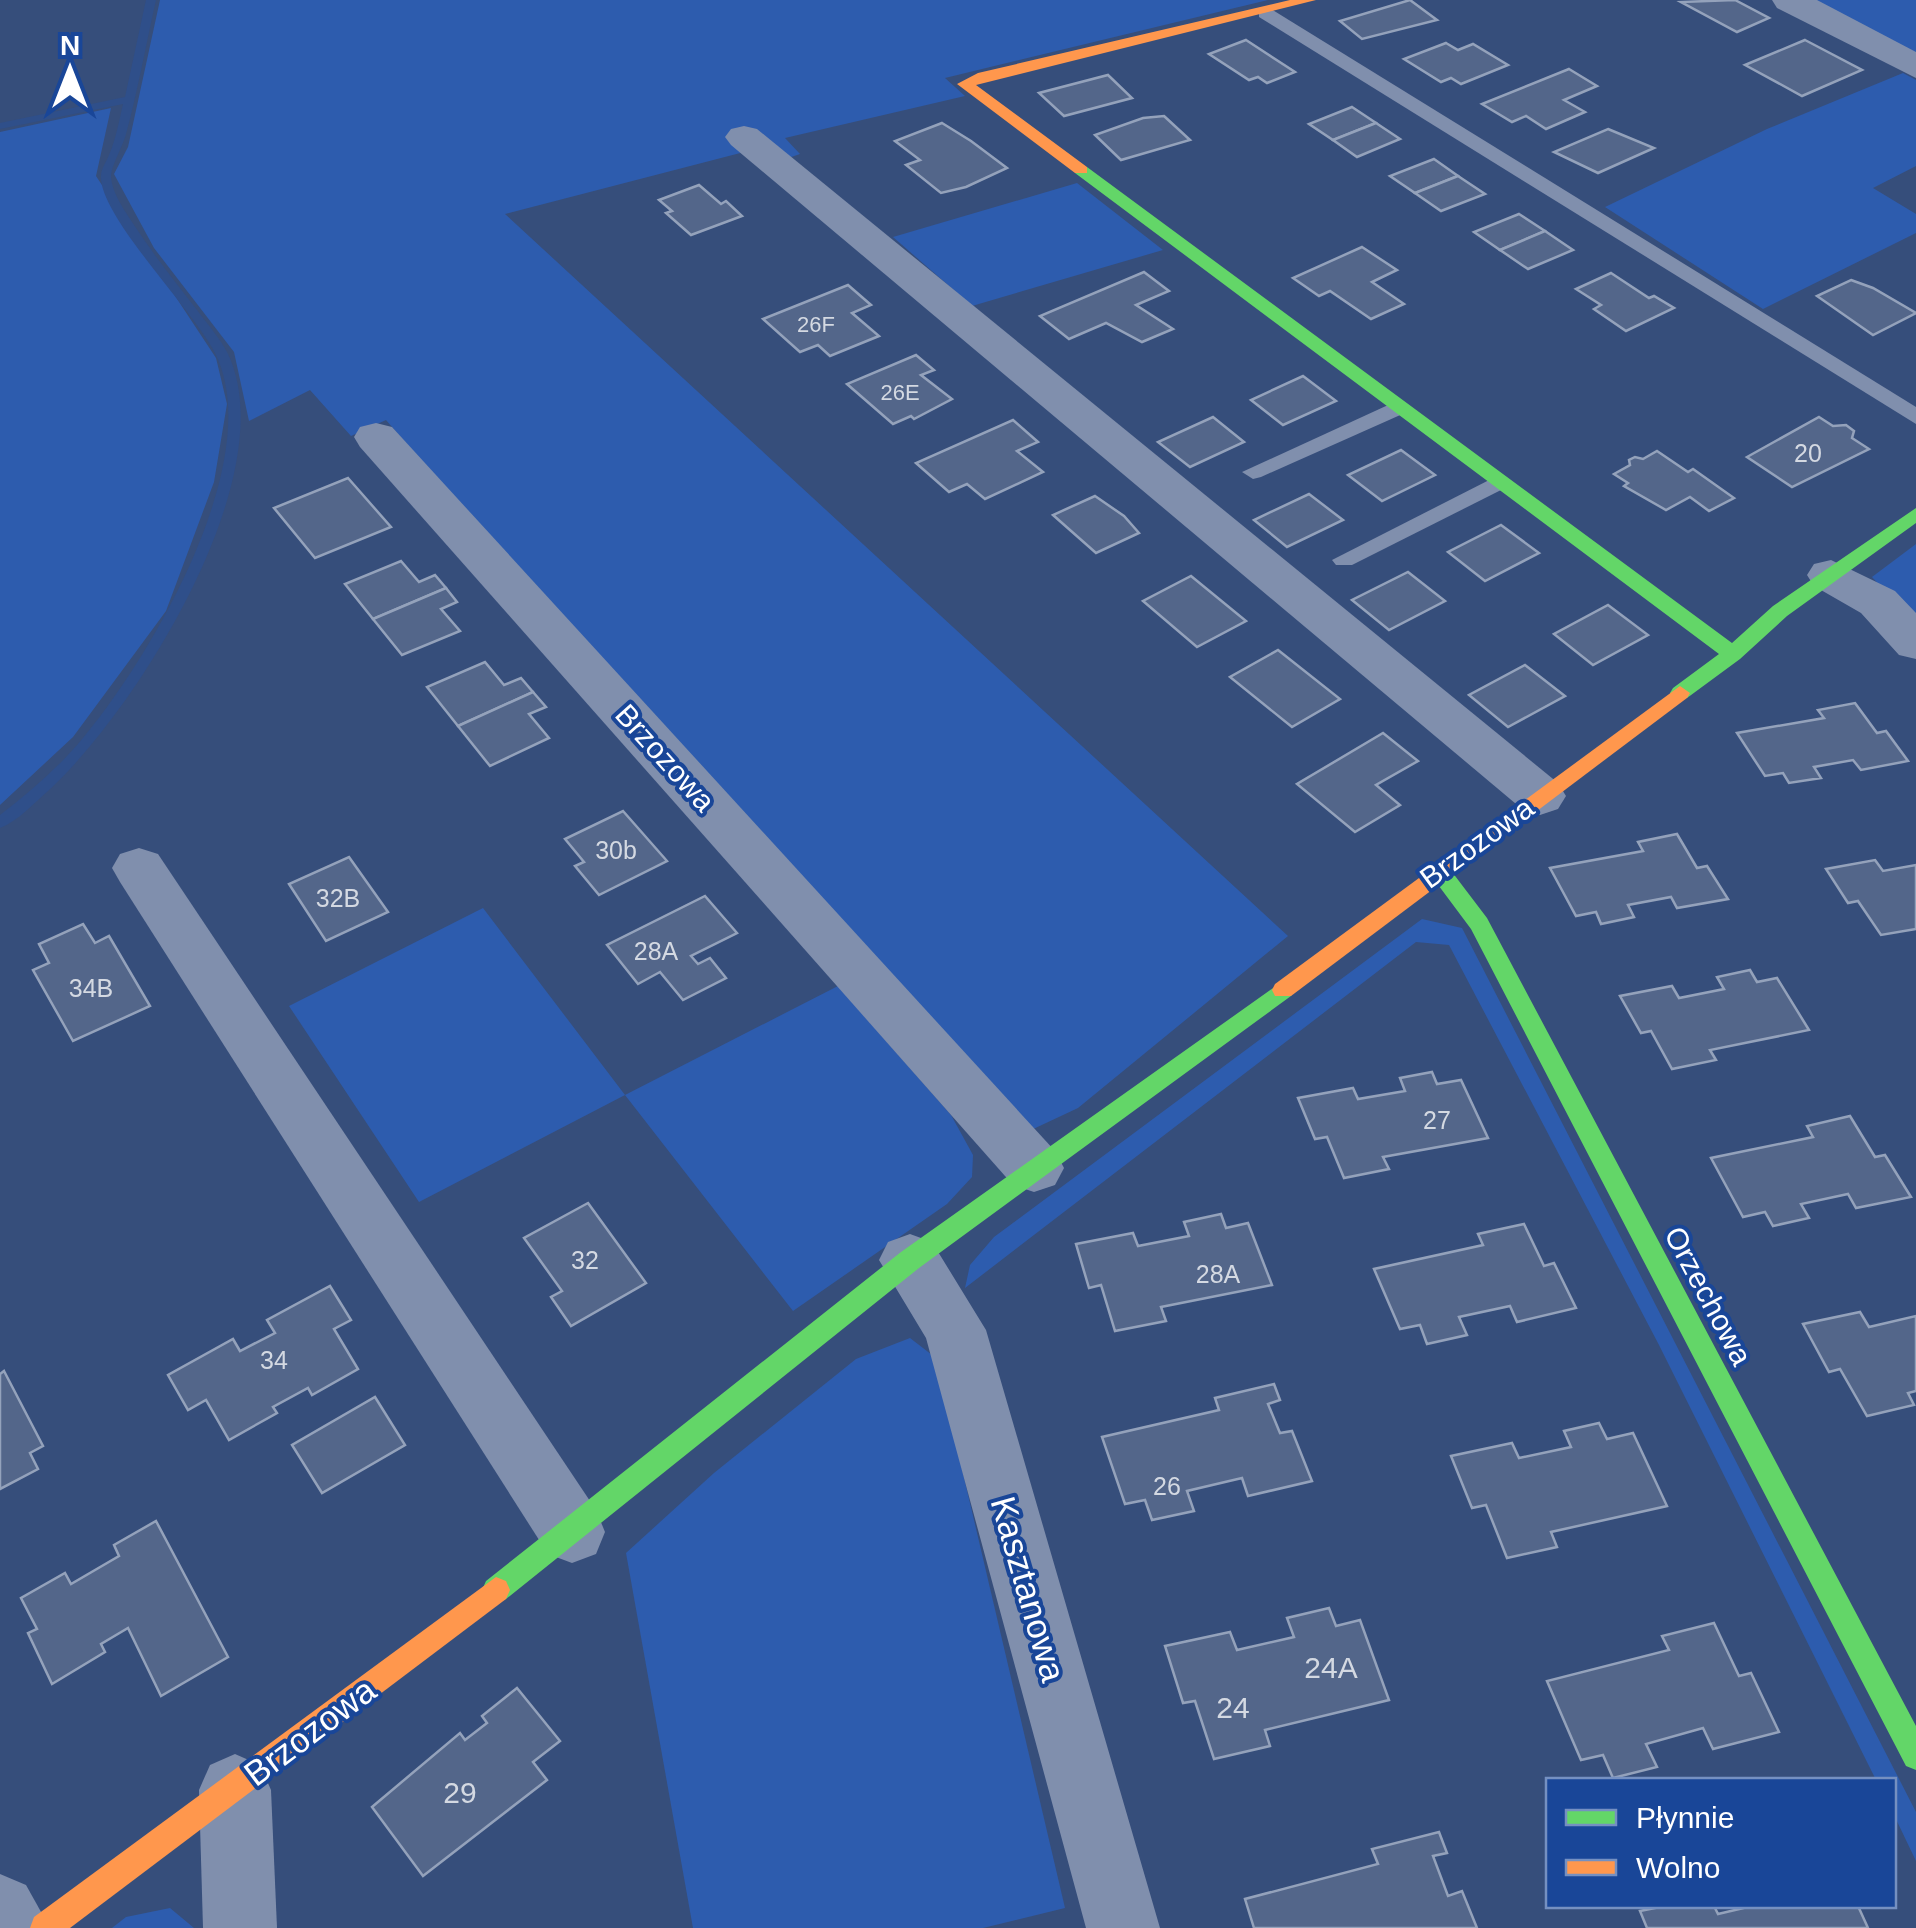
<svg xmlns="http://www.w3.org/2000/svg" width="1916" height="1928" font-family="Helvetica,sans-serif">
<style>
.green{fill:#2d5cae}
.lines{fill:none;stroke-linecap:round;stroke-linejoin:round}
.stream{fill:#2f4f8a;fill-rule:evenodd}
.building{fill:#53668a;stroke:#94a2bb;stroke-width:2.5}
.lane{fill:#808fad;fill-rule:evenodd}
.street{fill:#808fad;fill-rule:evenodd}
.fast{fill:#63d668;fill-rule:evenodd}
.slow{fill:#ff974d;fill-rule:evenodd}
.labels{text-anchor:middle;stroke-width:8;stroke-linejoin:round;paint-order:stroke}
.far-number-label{font-size:22px;fill:#d4d9e2}
.number-label{font-size:25px;fill:#d4d9e2}
.street-label{font-size:30px;fill:#fff;stroke:#194698}
.near-number-label{font-size:30px;fill:#d4d9e2}
.near-street-label{font-size:35px;fill:#fff;stroke:#194698}
</style>
<rect width="100%" height="100%" fill="#364e7b"/>
<g class="green">
<polygon points="160,0 1268,0 945,78 965,96 785,138 800,154 765,166 748,151 505,214 1288,936 1078,1108 1029,1131 637,712 386,420 351,436 310,390 249,421 234,352 154,248 114,174 128,147"/>
<polygon points="1815,0 1916,0 1916,53"/>
<polygon points="1903,73 1916,80 1916,166 1873,188 1916,214 1916,233 1763,309 1605,207 1767,129"/>
<polygon points="111,108 96,176 216,358 227,404 214,482 166,611 73,737 0,805 0,132"/>
<polygon points="1077,183 1163,250 972,306 893,237"/>
<polygon points="1916,544 1916,625 1872,577"/>
<polygon points="483,908 625,1095 838,986 951,1115 973,1155 972,1177 947,1204 793,1311 625,1095 419,1202 289,1006"/>
<polygon points="1422,919 1462,928 1916,1812 1916,1861 1894,1815 1894,1780 1876,1780 1659,1345 1449,945 1416,942 965,1288 970,1265 994,1237"/>
<polygon points="910,1338 936,1358 1065,1908 983,1928 693,1928 626,1553 714,1473 856,1359"/>
<polygon points="170,1908 194,1928 112,1928 126,1917"/>
</g>
<g class="lines">
<path class="stream" d="M146,0H156C146,44 138,90 126,134C123,146 111,166 111,177C112,193 125,211 134,225C153,254 175,282 197,310C207,324 220,338 228,354C285,475 136,711 48,791C33,804 18,821 0,828V815C30,792 59,767 83,738C151,657 268,458 215,353C195,312 99,216 101,176C101,168 107,161 109,155C116,139 119,121 123,104L0,129V123L125,97Z"/>
</g>
<g class="building">
<polygon points="1410,0 1437,20 1362,39 1340,21"/>
<polygon points="1735,0 1769,18 1737,32 1681,2"/>
<polygon points="1246,40 1295,72 1267,83 1258,77 1249,80 1209,54"/>
<polygon points="1805,40 1862,70 1802,96 1745,65"/>
<polygon points="1446,43 1458,50 1473,44 1508,65 1461,84 1451,78 1441,82 1404,59"/>
<polygon points="1569,69 1597,86 1564,100 1585,112 1546,129 1526,116 1512,122 1482,104"/>
<polygon points="1108,75 1132,98 1064,116 1039,93"/>
<polygon points="1352,107 1376,123 1333,140 1309,124"/>
<polygon points="1164,116 1190,140 1121,160 1095,135 1143,118"/>
<polygon points="942,123 971,141 1007,168 966,187 941,193 906,165 920,160 895,141"/>
<polygon points="1376,123 1400,139 1357,157 1333,140"/>
<polygon points="1608,129 1654,148 1598,173 1554,152"/>
<polygon points="1434,159 1458,176 1415,193 1390,176"/>
<polygon points="1458,176 1485,194 1441,211 1415,193"/>
<polygon points="699,185 721,204 726,201 742,216 691,235 666,213 672,211 659,200"/>
<polygon points="1519,214 1545,231 1500,250 1474,232"/>
<polygon points="1545,231 1573,250 1528,269 1500,250"/>
<polygon points="1362,247 1397,270 1372,282 1404,304 1371,319 1330,291 1319,296 1293,278"/>
<polygon points="1144,272 1169,291 1136,305 1173,329 1142,342 1106,323 1069,339 1040,316"/>
<polygon points="1611,273 1649,298 1654,296 1674,308 1626,331 1594,309 1601,305 1576,289"/>
<polygon points="1851,280 1873,288 1916,313 1873,335 1817,296"/>
<polygon points="848,285 871,305 852,313 879,336 830,356 818,345 800,352 763,319"/>
<polygon points="916,355 934,370 921,375 952,399 914,419 911,416 893,424 847,384"/>
<polygon points="1303,376 1336,401 1283,425 1251,400"/>
<polygon points="1213,417 1244,442 1190,467 1158,442"/>
<polygon points="1819,417 1833,426 1846,425 1854,431 1852,438 1869,449 1792,487 1747,457"/>
<polygon points="1013,420 1038,442 1017,451 1043,472 985,499 967,484 949,492 916,463"/>
<polygon points="1401,450 1435,475 1382,501 1348,475"/>
<polygon points="1657,451 1688,472 1693,469 1734,498 1709,511 1690,497 1666,510 1624,486 1628,483 1614,474 1630,465 1629,460 1635,457 1643,459"/>
<polygon points="348,478 391,527 315,558 274,508"/>
<polygon points="1309,494 1343,520 1287,547 1254,520"/>
<polygon points="1095,496 1124,516 1139,533 1096,553 1053,515"/>
<polygon points="1501,525 1539,553 1485,581 1448,552"/>
<polygon points="401,561 419,582 435,575 446,588 373,619 345,584"/>
<polygon points="1408,572 1445,601 1389,630 1352,600"/>
<polygon points="1191,576 1246,621 1197,647 1143,601"/>
<polygon points="446,588 457,602 441,609 460,631 402,655 373,619"/>
<polygon points="1608,605 1648,635 1593,665 1554,634"/>
<polygon points="1278,650 1340,699 1292,727 1230,677"/>
<polygon points="485,662 504,685 521,678 533,692 458,726 427,687"/>
<polygon points="1525,665 1565,696 1508,727 1469,695"/>
<polygon points="533,692 546,707 529,714 549,738 490,766 458,726"/>
<polygon points="1855,703 1877,733 1886,731 1908,761 1861,770 1853,760 1814,767 1821,778 1789,783 1783,773 1765,776 1737,733 1824,718 1818,710"/>
<polygon points="1383,733 1418,761 1376,785 1400,805 1355,832 1297,784"/>
<polygon points="623,811 667,861 599,895 575,866 584,862 565,839"/>
<polygon points="1677,834 1697,868 1707,866 1728,899 1677,908 1671,897 1628,905 1634,917 1601,924 1596,912 1576,916 1550,868 1643,851 1638,842"/>
<polygon points="349,857 388,912 326,941 289,884"/>
<polygon points="1875,860 1883,871 1916,865 1916,929 1881,935 1858,901 1848,903 1826,869"/>
<polygon points="705,896 737,933 691,956 698,964 710,958 726,978 683,1000 660,972 638,984 607,945"/>
<polygon points="83,924 95,943 109,936 150,1006 73,1041 33,970 49,963 39,944"/>
<polygon points="1750,970 1757,982 1777,978 1809,1030 1710,1050 1716,1060 1672,1069 1651,1031 1641,1033 1620,996 1672,986 1679,998 1724,989 1717,977"/>
<polygon points="1432,1072 1437,1084 1461,1080 1488,1138 1383,1157 1389,1169 1344,1178 1327,1137 1315,1139 1298,1098 1353,1088 1358,1099 1405,1091 1400,1078"/>
<polygon points="1850,1116 1875,1157 1885,1155 1911,1197 1856,1208 1848,1194 1801,1204 1809,1218 1773,1226 1765,1212 1743,1217 1711,1158 1813,1137 1807,1126"/>
<polygon points="588,1203 646,1283 571,1326 551,1297 562,1291 524,1238"/>
<polygon points="1221,1214 1226,1228 1248,1223 1272,1285 1161,1307 1166,1321 1115,1331 1101,1285 1089,1288 1076,1244 1133,1233 1138,1246 1189,1236 1184,1222"/>
<polygon points="1524,1224 1544,1266 1554,1263 1576,1308 1517,1322 1510,1306 1459,1317 1467,1335 1427,1344 1420,1325 1400,1329 1374,1269 1483,1245 1478,1234"/>
<polygon points="330,1286 351,1320 334,1329 358,1369 312,1395 308,1388 273,1407 277,1413 229,1440 206,1400 188,1410 168,1375 233,1339 240,1351 275,1333 267,1320"/>
<polygon points="1860,1312 1869,1327 1916,1316 1916,1391 1908,1393 1914,1405 1867,1416 1840,1369 1829,1372 1803,1324"/>
<polygon points="4,1371 43,1446 30,1453 38,1469 0,1489 0,1374"/>
<polygon points="1274,1384 1280,1400 1268,1404 1280,1433 1292,1431 1312,1481 1248,1496 1242,1478 1187,1491 1194,1511 1152,1520 1145,1500 1125,1504 1102,1437 1219,1410 1215,1398"/>
<polygon points="375,1397 405,1445 322,1493 292,1445"/>
<polygon points="1599,1423 1607,1439 1633,1433 1667,1506 1551,1532 1557,1547 1507,1558 1486,1505 1472,1508 1451,1456 1512,1443 1519,1458 1571,1447 1564,1431"/>
<polygon points="156,1521 228,1657 161,1696 128,1628 101,1644 105,1652 52,1684 28,1633 37,1629 21,1598 65,1573 71,1584 119,1556 114,1545"/>
<polygon points="1329,1608 1336,1626 1360,1620 1389,1700 1265,1730 1270,1746 1214,1759 1195,1701 1183,1703 1165,1646 1230,1632 1237,1650 1294,1637 1287,1618"/>
<polygon points="1714,1623 1739,1676 1751,1673 1779,1732 1713,1749 1703,1728 1646,1744 1657,1767 1613,1778 1603,1755 1581,1760 1547,1681 1669,1650 1662,1636"/>
<polygon points="517,1688 560,1741 533,1762 547,1780 423,1876 372,1807 460,1733 465,1740 487,1723 482,1716"/>
<polygon points="1439,1832 1447,1853 1433,1856 1448,1896 1462,1891 1477,1928 1254,1928 1245,1899 1378,1864 1372,1849"/>
<polygon points="1665,1906 1714,1906 1718,1914 1752,1906 1858,1906 1868,1928 1647,1928 1640,1911"/>
</g>
<g class="lines">
<g class="lane">
<polygon points="1259,9 1271,9 1916,407 1916,424 1259,17"/>
<polygon points="1399,400 1410,407 1407,412 1261,477 1253,479 1242,472"/>
<polygon points="1499,475 1510,482 1507,487 1352,565 1336,565 1332,560"/>
</g>
<g class="street">
<polygon points="1772,0 1817,0 1916,52 1916,78 1777,8"/>
<polygon points="744,126 757,129 1558,783 1566,796 1558,809 1540,815 1522,809 731,145 725,137 731,129"/>
<polygon points="376,423 392,427 1055,1151 1064,1168 1055,1185 1034,1192 1013,1185 360,447 354,437 360,427"/>
<polygon points="1831,560 1895,591 1916,613 1916,659 1899,655 1861,613 1814,586 1807,575 1814,564"/>
<polygon points="139,848 158,854 596,1510 605,1532 596,1554 572,1563 548,1554 120,882 112,868 120,854"/>
<polygon points="910,1234 932,1242 986,1330 1160,1928 1086,1928 926,1338 879,1260 888,1242"/>
<polygon points="235,1754 260,1765 271,1790 277,1928 203,1928 199,1790 210,1765"/>
<polygon points="0,1874 26,1885 50,1928 0,1928"/>
</g>
<g class="fast">
<polygon points="1075,167 1087,167 1732,643 1773,606 1916,508 1916,523 1787,616 1740,659 1687,698 1673,698 1670,693 1673,688 1719,654 1075,173"/>
<polygon points="1438,862 1446,864 1487,918 1916,1726 1916,1770 1906,1766 1471,929 1427,870"/>
<polygon points="1283,981 1291,984 1294,990 1291,996 919,1268 506,1599 496,1603 486,1599 482,1590 486,1581 901,1252"/>
</g>
<g class="slow">
<polygon points="1290,0 1316,0 976,85 1087,167 1087,173 1075,173 957,84 978,73"/>
<polygon points="1680,686 1690,693 1687,698 1291,996 1275,996 1272,990 1275,984"/>
<polygon points="496,1577 506,1581 510,1590 506,1599 70,1928 30,1928 34,1917"/>
</g>
</g>
<g class="labels">
<g class="far-number-label">
<text x="816" y="332">26F</text>
<text x="900" y="400">26E</text>
</g>
<g class="number-label">
<text x="1808" y="462">20</text>
<text x="616" y="859">30b</text>
<text x="338" y="907">32B</text>
<text x="656" y="960">28A</text>
<text x="91" y="997">34B</text>
<text x="1437" y="1129">27</text>
<text x="585" y="1269">32</text>
<text x="1218" y="1283">28A</text>
<text x="274" y="1369">34</text>
<text x="1167" y="1495">26</text>
</g>
<g class="street-label">
<text transform="translate(665 758) rotate(48)" y="10">Brzozowa</text>
<text transform="translate(1477 843) rotate(-36)" y="10">Brzozowa</text>
<text transform="translate(1708 1296) rotate(62)" y="10">Orzechowa</text>
</g>
<g class="near-number-label">
<text x="1331" y="1678">24A</text>
<text x="1233" y="1718">24</text>
<text x="460" y="1803">29</text>
</g>
<g class="near-street-label">
<text transform="translate(1028 1589) rotate(74)" y="12">Kasztanowa</text>
<text transform="translate(310 1732) rotate(-37)" y="12">Brzozowa</text>
</g>
</g>
<rect x="1546" y="1778" width="350" height="130" fill="#194698" stroke="#7590c1" stroke-width="2.5"/>
<rect x="1566" y="1810" width="50" height="15" fill="#63d668" stroke="#7590c1" stroke-width="2.5"/>
<text x="1636" y="1828" font-size="30" fill="#ffffff">Płynnie</text>
<rect x="1566" y="1860" width="50" height="15" fill="#ff974d" stroke="#7590c1" stroke-width="2.5"/>
<text x="1636" y="1878" font-size="30" fill="#ffffff">Wolno</text>
<g transform="translate(70 70)" stroke="#194698" stroke-width="8" paint-order="stroke">
<path d="M0-8L18 38L0 25L-18 38Z" fill="#ffffff"/>
<text y="-15" font-size="28" font-weight="bold" text-anchor="middle" fill="#ffffff">N</text>
</g>
</svg>
